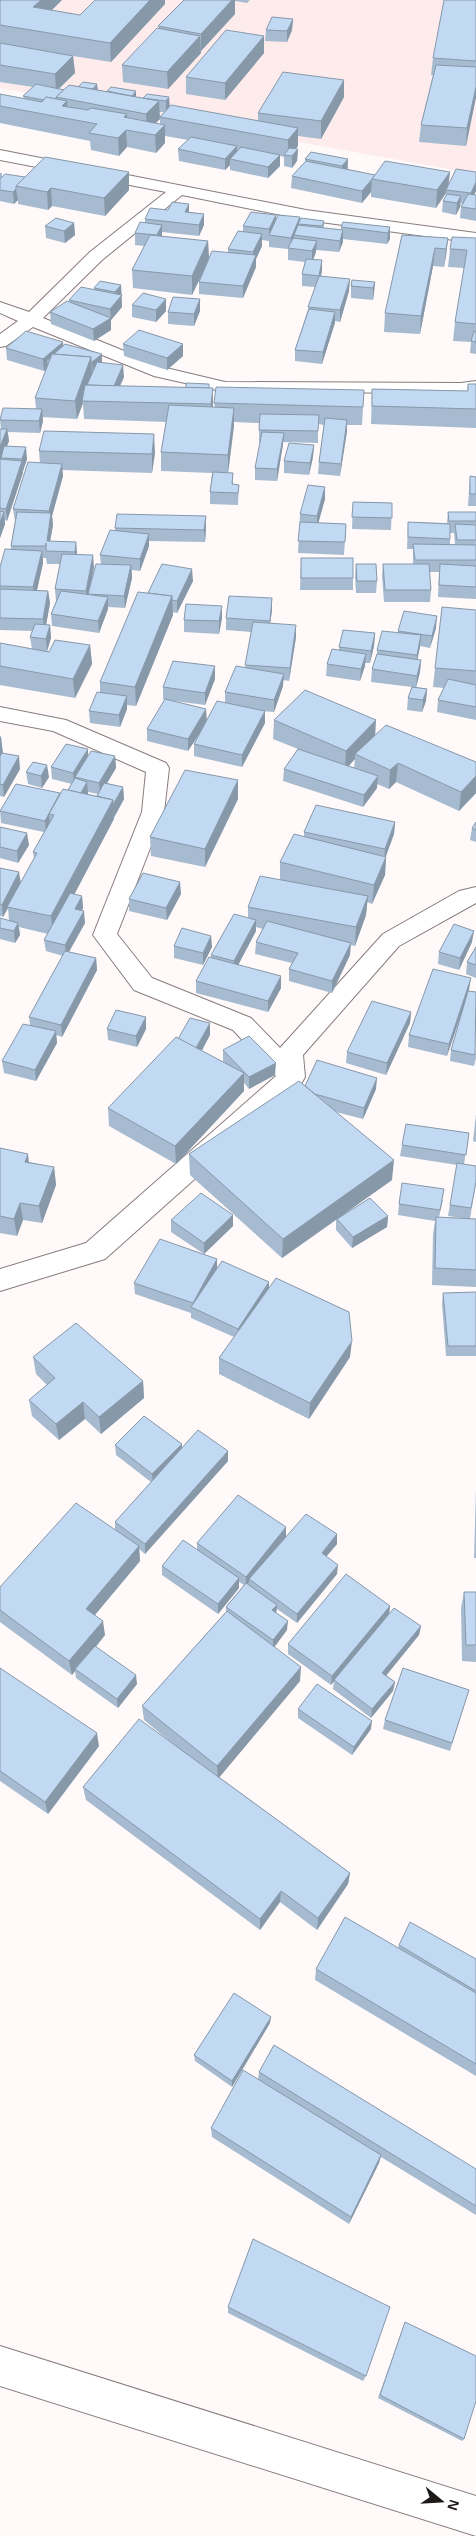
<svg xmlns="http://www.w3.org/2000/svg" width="476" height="2536" font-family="Helvetica,sans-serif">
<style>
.built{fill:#feeced}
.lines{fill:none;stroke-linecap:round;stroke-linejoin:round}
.minor-casing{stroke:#887b7d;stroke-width:2}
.minor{fill:#fff;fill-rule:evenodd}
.wall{fill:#a6bbd0;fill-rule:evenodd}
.shaded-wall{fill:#8798a9}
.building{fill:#c1d9f2;stroke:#8798a9}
</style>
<rect width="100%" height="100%" fill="#fff9fa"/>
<polygon class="built" points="0,0 476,0 476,174 0,88"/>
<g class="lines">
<defs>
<g id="minor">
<polygon points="0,150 306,210 476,233 476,243 306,220 182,195 102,260 43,318 166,368 225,382 461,383 476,381 476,391 461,393 225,392 154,376 33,327 6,346 0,347 0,334 18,321 0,313 0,302 29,312 90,252 166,192 0,160"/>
<polygon points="0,707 66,720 166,763 169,768 164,812 117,934 152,978 251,1018 280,1048 383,934 459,891 476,887 476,903 399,946 303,1055 305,1077 301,1084 105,1259 0,1291 0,1269 86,1243 276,1076 233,1030 134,990 93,935 142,812 146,772 53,731 0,721"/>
<polygon points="0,2346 476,2496 476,2536 0,2386"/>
</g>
</defs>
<use href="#minor" class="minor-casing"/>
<use href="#minor" class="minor"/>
</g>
<g class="wall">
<path d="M0,0H62L51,10L80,15L95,0H165V4L111,62L73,56L75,73L59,89L64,90L78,87L97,84L98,90L143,98L169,97V107L258,121V113L344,80V97L321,139L298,136V146L295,149H298L297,161L292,168L284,166V157L280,156V166L268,178L230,170V165L225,170L179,161L178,149L188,140L165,136V143L156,153L127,147L119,156L91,150L90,141L0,123V94L24,99L23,96L33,87L0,82ZM159,112H164L160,117V124L155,123L160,119Z"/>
<polygon points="184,0 250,0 247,3 235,1 235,14 201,51 201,53 168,89 123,82 122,65 159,29 158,26"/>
<polygon points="476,0 476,97 466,146 419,142 421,125 433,75 431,75 433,58"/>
<polygon points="293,19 292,30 287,42 265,41 266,30"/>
<polygon points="264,36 264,53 225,100 186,94 186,77"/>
<polygon points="305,159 348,159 348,170 375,175 450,172 448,185 476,172 476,191 474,195 476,195 476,221 460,218 461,207 463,204 461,203 460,207 456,215 442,212 443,201 446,195 446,193 436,208 371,197 371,192 362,203 291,188 292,176 305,162"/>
<polygon points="129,172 129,190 105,216 52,206 48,210 18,204 18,200 14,204 0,201 0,173 2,173 2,176 25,177"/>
<polygon points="189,204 189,212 204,214 204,225 199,236 162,232 162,236 208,241 209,259 228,252 228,249 243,232 243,226 276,215 276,221 300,220 324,221 324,228 341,230 341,227 390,227 390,239 387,244 343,239 343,242 339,252 316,250 316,252 313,259 322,271 321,276 349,291 340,322 335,321 322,364 295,361 295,350 315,287 302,286 302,274 305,262 288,260 288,249 269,247 269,240 269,241 262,240 262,246 256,259 256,267 243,298 199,294 199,282 207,263 192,295 133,288 132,270 144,246 135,245 135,233 145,223 145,219 168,210"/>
<polygon points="74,223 75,235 65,243 46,238 45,226"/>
<polygon points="402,235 448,238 446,256 444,267 433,266 420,334 384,332 385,313"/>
<polygon points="476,238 476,354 470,353 471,342 453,341 455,322 464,268 448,267 450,249"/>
<polygon points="375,282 374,293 373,300 351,298 351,286"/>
<polygon points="121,285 122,307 111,320 111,330 94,341 51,324 50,312 69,302 69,300 94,290 94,288"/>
<polygon points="200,299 200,311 194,326 168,324 168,312"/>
<polygon points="132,305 166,311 156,322 132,317"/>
<polygon points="123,344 183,344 183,356 167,370 124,356"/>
<polygon points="63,345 102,354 102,363 124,377 120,386 213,388 213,407 215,407 214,403 363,407 362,425 347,425 340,476 318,474 319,462 324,425 318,424 318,443 283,442 277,481 255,480 255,468 260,442 259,442 259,423 234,422 228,473 233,473 233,484 239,485 238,505 210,504 210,492 212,473 161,471 161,452 166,422 84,419 83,403 77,419 42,417 43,421 40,433 8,432 9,441 7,446 27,459 7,521 5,520 5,524 0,538 0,429 1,429 0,420 36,409 35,398 46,370 44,371 7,360 6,348"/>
<polygon points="468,384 476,384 476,428 371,424 372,389 467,391"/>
<polygon points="314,445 313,457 309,475 284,473 284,461"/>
<polygon points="39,451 155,453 152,473 62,470 63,476 52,516 53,525 50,541 76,542 77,554 94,567 90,587 101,564 100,555 115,531 115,528 206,528 205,542 149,541 149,546 140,571 132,570 132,578 125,608 108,607 108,609 99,633 52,626 51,614 56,601 55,589 60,564 47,564 46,558 43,558 43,563 37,590 48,591 50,603 46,625 50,625 51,638 47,651 49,652 90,645 92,664 75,698 0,685 0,643 32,649 30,637 33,631 0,630 0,567 11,550 11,546 15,521 13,509 40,463"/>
<polygon points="470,476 476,477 476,506 468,506"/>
<polygon points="325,487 325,499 318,523 346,524 344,555 298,553 300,514"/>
<polygon points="353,502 392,503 391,530 352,529"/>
<path d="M448,512H476V599L438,597L439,572H429L431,590L430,602H384L382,576L383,564H413V549H407L408,522L447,523ZM450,533H454L455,545H450Z"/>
<polygon points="301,558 353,578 353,590 300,590"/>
<polygon points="356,564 377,581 376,593 356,593 355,576"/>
<polygon points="193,581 177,613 172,612 173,615 136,706 127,705 127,709 120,727 90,723 89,711 100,693 100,682 148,593"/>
<polygon points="272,598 272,610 270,623 296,637 289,681 283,680 283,686 274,712 262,711 265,723 242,767 194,756 194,744 203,728 188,751 147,741 147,729 165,700 163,699 163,687 215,679 205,705 167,700 207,721 225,703 225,692 245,668 251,632 226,630 226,618"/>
<polygon points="476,610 476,720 437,712 438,700 444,688 433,687 435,668"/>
<polygon points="222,618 219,634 184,632 184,620"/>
<polygon points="436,628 430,648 420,646 417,659 421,660 420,672 416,687 427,689 426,701 422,712 407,710 408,698 412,687 371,682 372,669 377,655 377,650 398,633 398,631"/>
<polygon points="375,633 374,646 370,663 365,663 365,666 360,681 326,676 327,664 339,650 339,647"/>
<path d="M274,720L375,735L476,762V793L459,811L396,782L389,789L377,784V788L363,807L283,781L284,769L298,749L273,739ZM355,759L354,768L349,766L351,763Z"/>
<polygon points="0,736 3,753 20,769 4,797 0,796"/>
<path d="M88,755L115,756L116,768L107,783L123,787L124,799L74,894L82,896L83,908L82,910L85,923L69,952L96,958L97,970L62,1037L56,1035L57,1043L36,1081L4,1073L2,1061L30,1025L29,1017L63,956L46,951L44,940L48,934L19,927L20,935L15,943L0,939V918L9,921L8,908L3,917L0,916V868L21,883L34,859L33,852L44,832L1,823L0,810L60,793L68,790L72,784L52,779L51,767ZM88,792L98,794L97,796L88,794Z"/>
<polygon points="26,772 49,777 42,788 28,784"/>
<polygon points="238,799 205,867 151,856 150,837"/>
<polygon points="395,822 394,834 386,856 386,857 385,875 372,904 367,902 366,915 355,946 350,945 350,955 332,993 289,981 289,969 292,963 255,954 256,942 263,929 256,927 256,931 238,965 281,988 268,1012 196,993 196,981 211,957 211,955 248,917 248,907 280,880 280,862 304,836 304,832"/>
<polygon points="476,822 476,842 470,840 472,828"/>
<polygon points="0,827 29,845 18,863 0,858"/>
<polygon points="181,894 167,920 129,911 129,899"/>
<polygon points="211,936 212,947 203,965 174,958 174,946"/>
<polygon points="472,942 459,970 438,964 439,952"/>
<polygon points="476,947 476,978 466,974 467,962"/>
<polygon points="469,991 476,1058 474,1066 450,1061 451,1050 465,1004 447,1056 408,1047 409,1035"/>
<polygon points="411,1012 410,1023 386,1075 346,1063 347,1052"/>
<polygon points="146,1017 146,1029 137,1047 108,1040 107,1029"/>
<polygon points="210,1035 201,1051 225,1063 223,1061 223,1050 275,1075 249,1089 244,1083 244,1091 176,1164 109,1126 108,1108 178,1039"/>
<polygon points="305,1086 376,1089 363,1119 336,1112 392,1180 344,1214 388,1216 387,1227 352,1248 336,1230 336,1220 282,1258 190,1175 189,1154"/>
<polygon points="476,1114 476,1142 473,1141"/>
<polygon points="469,1133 464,1164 476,1182 470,1219 476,1219 476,1287 432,1285 433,1234 435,1221 398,1215 399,1204 443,1200 439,1217 462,1218 448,1216 457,1165 400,1156 402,1145"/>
<polygon points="0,1148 29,1162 54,1167 56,1185 42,1223 23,1220 17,1236 0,1233"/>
<polygon points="171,1220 233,1226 204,1254 171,1232"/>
<polygon points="217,1259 217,1268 269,1282 269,1287 350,1357 309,1419 219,1374 219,1358 234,1337 191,1318 191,1313 135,1294 134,1283"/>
<polygon points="476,1292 476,1356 446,1356 442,1304 443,1293"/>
<polygon points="33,1357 143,1381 144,1398 101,1434 85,1419 59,1440 32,1416 29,1400 47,1385 36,1374"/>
<polygon points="115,1445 182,1448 228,1461 145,1554 139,1549 140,1561 95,1615 105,1635 96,1647 137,1684 118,1708 76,1678 75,1671 72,1675 0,1622 0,1587 115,1530 115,1522 151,1482 116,1455"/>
<polygon points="476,1488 476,1558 474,1558"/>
<polygon points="337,1534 337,1544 326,1556 337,1574 297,1623 277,1609 276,1613 287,1630 274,1647 300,1681 219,1777 350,1873 348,1884 317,1930 280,1902 260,1930 86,1800 83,1787 183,1752 144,1720 142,1706 226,1612 226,1607 244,1585 239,1582 239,1588 218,1614 162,1575 162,1566 197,1550 197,1543 286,1537"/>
<polygon points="464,1592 476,1592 476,1662 462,1661 461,1608"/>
<polygon points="390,1606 389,1614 421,1626 419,1635 386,1675 395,1682 393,1691 371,1718 333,1689 334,1681 331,1685 288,1654 288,1644"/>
<polygon points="0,1668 99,1746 48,1814 0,1781"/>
<polygon points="466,1699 450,1751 383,1729 385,1720"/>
<polygon points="298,1709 371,1729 352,1755 298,1718"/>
<polygon points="399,1945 476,1959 476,2076 315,1980 316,1969 398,1948"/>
<polygon points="270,2023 232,2087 195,2061 194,2055"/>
<polygon points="259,2072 476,2169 476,2215 381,2157 379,2163 349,2224 212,2137 211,2128 258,2079"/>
<polygon points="228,2307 366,2376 363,2381 228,2313"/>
<polygon points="405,2322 464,2439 462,2441 378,2398"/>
</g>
<g class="shaded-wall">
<polygon points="41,0 62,0 35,27 33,7"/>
<polygon points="150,0 165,0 165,4 111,62 110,43"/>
<polygon points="232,0 235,0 235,14 201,51 201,34"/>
<polygon points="293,19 292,30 287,42 287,31"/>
<polygon points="200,36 201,53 168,89 167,72"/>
<polygon points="264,36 264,53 225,100 225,83"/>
<polygon points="73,56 75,73 56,91 55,74"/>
<polygon points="344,80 344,97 321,139 321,121"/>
<polygon points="97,84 98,96 91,91"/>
<polygon points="476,87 476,97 466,146 467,128"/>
<polygon points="136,91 136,102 132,96"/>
<polygon points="169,97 170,109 166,113 166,101"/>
<polygon points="67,101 68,119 62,106"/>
<polygon points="159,101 160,119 147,132 146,114"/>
<polygon points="127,114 127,130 126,130 127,147 119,156 118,138 124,117"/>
<polygon points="165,125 165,143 156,153 155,135"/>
<polygon points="298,128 298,146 290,156 288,155 288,140"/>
<polygon points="237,146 237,157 230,159 230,165 225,170 225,159"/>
<polygon points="298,149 297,161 292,168 292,156"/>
<polygon points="280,155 280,166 268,178 268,167"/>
<polygon points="348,159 347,171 342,178 342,166"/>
<polygon points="129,172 129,190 105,216 104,198"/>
<polygon points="450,172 448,189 446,190 446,193 436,208 437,190"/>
<polygon points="372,180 371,192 362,203 362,191"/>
<polygon points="476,182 476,191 470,204 471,193"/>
<polygon points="51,188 52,206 48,210 47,192"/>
<polygon points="16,189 18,200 14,204 13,192"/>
<polygon points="461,196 460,207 456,215 457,203"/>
<polygon points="189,204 189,215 185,212"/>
<polygon points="204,214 204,225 199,236 199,225"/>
<polygon points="276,215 276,226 269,235 269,241 269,229"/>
<polygon points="300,217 300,224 298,224 298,232 294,235 294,242 290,250 291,238"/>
<polygon points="74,223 75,235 65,243 64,231"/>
<polygon points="162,225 162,236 157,247 157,235"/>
<polygon points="390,227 390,239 387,244 388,233"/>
<polygon points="343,230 343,242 339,252 340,241"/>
<polygon points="262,234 262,246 256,259 256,267 243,298 243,286 253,261 253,252"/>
<polygon points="448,238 446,256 444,267 446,249"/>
<polygon points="208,241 209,260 192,295 192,276"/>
<polygon points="317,241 316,252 312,263 312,251"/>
<polygon points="435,248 433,266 420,334 421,316"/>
<polygon points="322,260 322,271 318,287 319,276"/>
<polygon points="350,279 349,291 340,322 340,310"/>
<polygon points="375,282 374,293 373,300 373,288"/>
<polygon points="121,285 122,307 111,320 110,309 116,302 115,292"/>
<polygon points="166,299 166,311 156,322 156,310"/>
<polygon points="200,299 200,311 194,326 194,314"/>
<polygon points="335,312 335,323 322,364 323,352"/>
<polygon points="111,318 111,330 94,341 93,329"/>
<polygon points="63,342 64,354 47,360 48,368 44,371 43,359"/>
<polygon points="183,344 183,356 167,370 167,358"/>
<polygon points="102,354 102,366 93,374 92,362"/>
<polygon points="91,357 92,375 82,401 83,403 77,419 75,401"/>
<polygon points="123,365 124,377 113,401 113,389"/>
<polygon points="213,388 213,407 211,423 211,404"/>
<polygon points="234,408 234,426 228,474 228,455"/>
<polygon points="42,409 43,421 40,433 39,421"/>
<polygon points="347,420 347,432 340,476 341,464"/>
<polygon points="7,429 9,441 2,458 1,458 0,462 0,447"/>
<polygon points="284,433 283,445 277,481 277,469"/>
<polygon points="154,434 155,453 152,473 152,454"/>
<polygon points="314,445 313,457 309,475 310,463"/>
<polygon points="26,447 27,459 23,471 22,459"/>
<polygon points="22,461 23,473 7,521 6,509"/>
<polygon points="62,464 63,476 52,516 53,525 48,553 47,541 50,523 49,511"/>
<polygon points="325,487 325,499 317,528 317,516"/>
<polygon points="4,512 5,524 0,538 0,523"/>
<polygon points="206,516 206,528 205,542 204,530"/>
<polygon points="149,534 149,546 140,571 140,559"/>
<polygon points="76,542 77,554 76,564 75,552"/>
<polygon points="42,551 43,563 35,599 33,587"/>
<polygon points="93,555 94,567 87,603 86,591"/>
<polygon points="131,565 132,578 125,608 124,596"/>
<polygon points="192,569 193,581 177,613 177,601"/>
<polygon points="48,591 50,603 45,631 43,619"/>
<polygon points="172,596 173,615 136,706 135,687"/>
<polygon points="108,597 108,609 99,633 98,621"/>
<polygon points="272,598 272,610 269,633 270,621"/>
<polygon points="222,606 222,618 219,634 219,621"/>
<polygon points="437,616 436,628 430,648 432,636"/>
<polygon points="50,625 51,638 47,651 46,639"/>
<polygon points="296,625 296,637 289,681 290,668"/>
<polygon points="375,633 374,646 370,663 371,651"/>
<polygon points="421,635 420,647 416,667 417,655"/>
<polygon points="90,645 92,664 75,698 73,679"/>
<polygon points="366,654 365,666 360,681 361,669"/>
<polygon points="421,660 420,672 416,688 417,676"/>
<polygon points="215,666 215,679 205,705 205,693"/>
<polygon points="284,674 283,686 274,712 274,700"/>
<polygon points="427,689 426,701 422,712 423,700"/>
<polygon points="127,696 127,709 120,727 119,715"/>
<polygon points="206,709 207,722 188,751 188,739"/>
<polygon points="265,711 265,723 242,767 242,755"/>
<polygon points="376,720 375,739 355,754 355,759 345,770 346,751"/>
<polygon points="1,736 3,755 0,760 0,737"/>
<polygon points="88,749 88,761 75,777 75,783 74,785 73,773"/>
<polygon points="19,756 20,769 4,797 3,785"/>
<polygon points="115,756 116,768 100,795 99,783"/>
<polygon points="398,763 396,782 389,789 390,770"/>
<polygon points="47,765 49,777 42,788 41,776"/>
<polygon points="378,776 377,788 363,807 364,795"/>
<polygon points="476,776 476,793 459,811 461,792"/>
<polygon points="238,780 238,799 205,867 205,849"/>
<polygon points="87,782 88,794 81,807 80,795"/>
<polygon points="123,787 124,799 114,817 113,805"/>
<polygon points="60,793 54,815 49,814 50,825 46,833 45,821"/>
<polygon points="113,800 114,819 53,935 51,916"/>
<polygon points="395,822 394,834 384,861 385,849"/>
<polygon points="27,833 29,845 18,863 17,851"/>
<polygon points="386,857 385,875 372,904 374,885"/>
<polygon points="19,872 21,884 7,907 8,908 3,917 2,905"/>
<polygon points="180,882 181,894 167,920 166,908"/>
<polygon points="82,896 83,908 77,921 75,909"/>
<polygon points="368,896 366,915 355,946 356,927"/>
<polygon points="84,911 85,923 66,957 65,945"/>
<polygon points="256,920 256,931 234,973 234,961"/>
<polygon points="18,923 20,935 15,943 14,931"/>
<polygon points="474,931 472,942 459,970 460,958"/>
<polygon points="211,936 212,947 203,965 203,953"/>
<polygon points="351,943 350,955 332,993 332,981"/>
<polygon points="96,958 97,970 62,1037 61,1025"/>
<polygon points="281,976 281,988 268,1012 268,1001"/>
<polygon points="471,978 469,990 447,1056 449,1044"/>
<polygon points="411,1012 410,1023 386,1075 387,1063"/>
<polygon points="146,1017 146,1029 137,1047 136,1036"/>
<polygon points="210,1023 210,1035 197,1060 196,1048"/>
<polygon points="56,1031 57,1043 36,1081 35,1070"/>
<polygon points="276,1063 275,1075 249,1089 249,1077"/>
<polygon points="244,1073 244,1091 176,1164 175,1146"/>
<polygon points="377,1078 376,1089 363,1119 364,1108"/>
<polygon points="28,1154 30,1171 25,1162"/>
<polygon points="394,1160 392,1180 282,1258 283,1239"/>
<polygon points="54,1167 56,1185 42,1223 39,1206"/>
<polygon points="20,1203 23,1220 17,1236 14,1219"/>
<polygon points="233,1215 233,1226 204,1254 204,1243"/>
<polygon points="388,1216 387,1227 352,1248 353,1237"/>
<polygon points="217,1259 217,1270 193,1308 193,1303"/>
<polygon points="269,1282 269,1292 238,1339 238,1329"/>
<polygon points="352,1341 350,1357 309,1419 310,1403"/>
<polygon points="143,1381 144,1398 101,1434 99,1417"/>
<polygon points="83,1402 85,1419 59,1440 56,1424"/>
<polygon points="182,1444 182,1455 153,1484 152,1474"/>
<polygon points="228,1451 228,1461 145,1554 145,1544"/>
<polygon points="286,1527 286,1537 249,1579 249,1582 246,1586 246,1577"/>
<polygon points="337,1534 337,1544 321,1563 322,1553"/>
<polygon points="139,1546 140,1561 88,1623 86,1609"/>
<polygon points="338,1565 337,1574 297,1623 297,1614"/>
<polygon points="239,1578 239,1588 218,1614 218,1604"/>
<polygon points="277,1605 276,1614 272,1610"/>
<polygon points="390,1606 389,1615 331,1685 332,1676"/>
<polygon points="103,1621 105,1635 76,1670 75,1669 75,1671 72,1675 69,1661"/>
<polygon points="288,1621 287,1630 273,1649 273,1640"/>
<polygon points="421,1626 419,1635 381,1682 382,1673"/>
<polygon points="301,1667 300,1681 218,1779 217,1766"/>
<polygon points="136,1675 137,1684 118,1708 117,1699"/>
<polygon points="395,1682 393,1691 371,1718 372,1709"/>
<polygon points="372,1721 371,1729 352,1755 354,1747"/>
<polygon points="97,1733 99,1746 48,1814 45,1802"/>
<polygon points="350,1873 348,1884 317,1930 318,1918"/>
<polygon points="281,1891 280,1902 260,1930 260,1919"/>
<polygon points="271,2017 270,2023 232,2087 232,2081"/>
<polygon points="381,2155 379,2163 349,2224 351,2217"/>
</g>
<g class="building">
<polygon points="0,0 41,0 33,7 80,15 95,0 150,0 110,43 0,25"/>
<polygon points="184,0 232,0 201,34 158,26"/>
<polygon points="444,0 476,0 476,61 433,58"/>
<polygon points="272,17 293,19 287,31 266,30"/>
<polygon points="157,28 200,36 167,72 122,65"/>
<polygon points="226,30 264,36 225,83 186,77"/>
<polygon points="0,43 73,56 55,74 0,65"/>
<polygon points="436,65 476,67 476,87 467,128 421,125"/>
<polygon points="283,72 344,80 321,121 258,113"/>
<polygon points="83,82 97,84 93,89 78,87"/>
<polygon points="36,84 64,90 56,97 56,99 46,97 44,100 23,96"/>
<polygon points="69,85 159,101 146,114 56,97"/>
<polygon points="111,87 136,91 132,96 107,91"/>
<polygon points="0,94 42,102 46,97 67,101 62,106 88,110 91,108 127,114 124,117 165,125 155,135 126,130 118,138 89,133 97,124 0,106"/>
<polygon points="147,94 169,97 166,101 143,98"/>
<polygon points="171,105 298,128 288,140 160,117"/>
<polygon points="191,137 237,146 225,159 178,149"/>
<polygon points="241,147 280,155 268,167 230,159"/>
<polygon points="289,148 298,149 292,156 284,155"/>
<polygon points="311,152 348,159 342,166 305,159"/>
<polygon points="45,157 129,172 104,198 51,188 47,192 16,186"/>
<polygon points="306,161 375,175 372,179 362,191 292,176"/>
<polygon points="385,161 450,172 437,190 372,179"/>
<polygon points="456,169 476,172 476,182 471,193 446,190"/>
<polygon points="5,174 25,177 16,186 16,189 13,192 0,190 0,179"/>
<polygon points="447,194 461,196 457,203 443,201"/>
<polygon points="468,194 476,195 476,209 461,207"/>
<polygon points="172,202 189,204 185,212 204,214 199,225 145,219 150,208 168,210"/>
<polygon points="251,212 276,215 269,229 243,226"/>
<polygon points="278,215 300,217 291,238 269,235"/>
<polygon points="56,218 74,223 64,231 45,226"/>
<polygon points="301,218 324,221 322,226 298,224"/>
<polygon points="140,222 162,225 157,235 135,233"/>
<polygon points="343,222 390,227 388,233 341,227"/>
<polygon points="298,225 343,230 340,241 294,235"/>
<polygon points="238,231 262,234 253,252 228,249"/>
<polygon points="150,235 208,241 192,276 132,270"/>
<polygon points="402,235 448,238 446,249 435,248 421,316 385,313"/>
<polygon points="452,237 476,238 476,324 455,322 467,250 450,249"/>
<polygon points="293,238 317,241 312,251 288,248"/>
<polygon points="212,251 256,255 243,286 199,282"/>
<polygon points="306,259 322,260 319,276 302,274"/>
<polygon points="319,276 350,279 340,310 308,307"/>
<polygon points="352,280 375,282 373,288 351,286"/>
<polygon points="100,281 121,285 115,292 94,288"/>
<polygon points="81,287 122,295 110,309 69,300"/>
<polygon points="143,293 166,299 156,310 132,305"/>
<polygon points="173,297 200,299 194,314 168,312"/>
<polygon points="67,301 111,318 93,329 50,312"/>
<polygon points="309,309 335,312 323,352 295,350"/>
<polygon points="139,330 183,344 167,358 123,344"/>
<polygon points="26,331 63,342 43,359 6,348"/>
<polygon points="474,331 476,332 476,342 471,341"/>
<polygon points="65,344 102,354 92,362 91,362 91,357 54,354"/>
<polygon points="52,354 91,357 75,401 35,398"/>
<polygon points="97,362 123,365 114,386 87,385"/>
<polygon points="186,383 209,384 209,388 186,388"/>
<polygon points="468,384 476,384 476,409 372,406 372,389 468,391"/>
<polygon points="85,385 213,388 211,404 82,401"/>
<polygon points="216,387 364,390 363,407 214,403"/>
<polygon points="169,405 234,408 228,455 161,452"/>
<polygon points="3,408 42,409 39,421 0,420"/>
<polygon points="260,414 319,415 318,431 259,430"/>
<polygon points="325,418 347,420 341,464 319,462"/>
<polygon points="0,429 7,429 0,447"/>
<polygon points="44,431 154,434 152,454 39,451"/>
<polygon points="262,432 284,433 277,469 255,468"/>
<polygon points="289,443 314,445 310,463 284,461"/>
<polygon points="4,446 26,447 22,459 1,458"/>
<polygon points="0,459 22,461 6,509 0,508"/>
<polygon points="28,462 62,464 49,511 13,509"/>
<polygon points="213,472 233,473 232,484 239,485 238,493 210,492"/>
<polygon points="470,476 476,477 476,494 470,494"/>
<polygon points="308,485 325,487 317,516 300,514"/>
<polygon points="353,502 392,503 392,518 352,517"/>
<polygon points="0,511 4,512 0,523"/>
<polygon points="17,512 51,513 47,541 76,542 75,552 46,551 46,543 46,546 11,546"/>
<polygon points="448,512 476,512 476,521 449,521"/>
<polygon points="117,514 206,516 204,530 115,528"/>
<polygon points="300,522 346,524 345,542 298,541"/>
<polygon points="408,522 450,524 450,539 408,537"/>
<polygon points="455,524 476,525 476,540 457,540"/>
<polygon points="110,530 149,534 140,559 100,555"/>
<polygon points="413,544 476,545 476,560 415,560"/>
<polygon points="5,549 42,551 33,587 0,586 0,567"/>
<polygon points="62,554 93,555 86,591 55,589"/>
<rect x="301" y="558" width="52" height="20"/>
<polygon points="96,564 131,565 124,596 88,594"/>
<polygon points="162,564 192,569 177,601 172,600 172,596 148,593"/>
<polygon points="356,564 376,564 377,581 357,581"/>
<polygon points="383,564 429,564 431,590 385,590"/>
<polygon points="440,564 476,566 476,587 439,585"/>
<polygon points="0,589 48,591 43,619 0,618"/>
<polygon points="61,591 108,597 98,621 51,614"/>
<polygon points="138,592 172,596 135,687 100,682"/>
<polygon points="229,596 272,598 270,621 226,618"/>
<polygon points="186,604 222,606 219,621 184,620"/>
<polygon points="442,607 476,610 476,671 435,668"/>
<polygon points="404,611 437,616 432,636 398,631"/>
<polygon points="253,622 296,625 290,668 245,665"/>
<polygon points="35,624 50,625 46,639 30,637"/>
<polygon points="343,630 375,633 371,651 339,647"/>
<polygon points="382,631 421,635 417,655 377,650"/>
<polygon points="55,640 90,645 73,679 0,666 0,643 49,652"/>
<polygon points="332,649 366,654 361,669 327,664"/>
<polygon points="377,654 421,660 417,676 372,669"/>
<polygon points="173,661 215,666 205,693 163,687"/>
<polygon points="236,666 284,674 274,700 225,692"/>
<polygon points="448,679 476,685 476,707 438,700"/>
<polygon points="412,687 427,689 423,700 408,698"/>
<polygon points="305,690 376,720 346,751 274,720"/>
<polygon points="97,692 127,696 119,715 89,711"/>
<polygon points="165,699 206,709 188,739 147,729"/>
<polygon points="217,701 265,711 242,755 194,744"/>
<polygon points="386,725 476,762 476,776 461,792 398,763 390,770 355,754"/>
<polygon points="66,744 88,749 73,773 51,767"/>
<polygon points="298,749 378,776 364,795 284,769"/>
<polygon points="91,751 115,756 99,783 75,777"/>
<polygon points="2,753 19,756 3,785 0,784 0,756"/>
<polygon points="33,762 47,765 41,776 26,772"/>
<polygon points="185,770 238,780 205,849 150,837"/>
<polygon points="75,778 87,782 81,793 68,790"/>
<polygon points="104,783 123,787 113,805 113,800 97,796"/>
<polygon points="16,784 60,793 45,821 0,811"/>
<polygon points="63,789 113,800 51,916 7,907 37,853 33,852 54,815 49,814"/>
<polygon points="316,805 395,822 385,849 304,832"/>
<polygon points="476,822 476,830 472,828"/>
<polygon points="0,827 27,833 17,851 0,847"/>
<polygon points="294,834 386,857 374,885 280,862"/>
<polygon points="0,868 19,872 2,905 0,904"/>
<polygon points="143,873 180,882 166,908 129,899"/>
<polygon points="260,876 368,896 356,927 248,907"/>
<polygon points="70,893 82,896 75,909 84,911 65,945 44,940"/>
<polygon points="234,914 256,920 234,961 211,955"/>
<polygon points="0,918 18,923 14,931 0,928"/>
<polygon points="267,921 351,943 332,981 289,969 298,953 256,942"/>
<polygon points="454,924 474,931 460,958 439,952"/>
<polygon points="182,928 211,936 203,953 174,946"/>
<polygon points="476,947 476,965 467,962"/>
<polygon points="65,951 96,958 61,1025 29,1017"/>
<polygon points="209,957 281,976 268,1001 196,981"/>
<polygon points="433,969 471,978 449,1044 409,1035"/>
<polygon points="468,991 476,992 475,1055 451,1050"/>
<polygon points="372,1001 411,1012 387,1063 347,1052"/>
<polygon points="116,1010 146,1017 136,1036 107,1029"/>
<polygon points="190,1018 210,1023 196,1048 178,1039"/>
<polygon points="23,1024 56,1031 35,1070 2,1061"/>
<polygon points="249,1036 276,1063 249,1077 223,1050"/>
<polygon points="176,1037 244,1073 175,1146 108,1108"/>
<polygon points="317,1060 377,1078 364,1108 315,1094 305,1086"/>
<polygon points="299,1081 394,1160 283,1239 189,1154"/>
<polygon points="406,1124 469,1133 466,1155 402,1145"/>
<polygon points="0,1148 28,1154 25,1162 54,1167 39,1206 20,1203 14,1219 0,1216"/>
<polygon points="457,1163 476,1166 476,1182 471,1208 450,1205"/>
<polygon points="402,1183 444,1189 440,1210 399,1204"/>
<polygon points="201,1193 233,1215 204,1243 171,1220"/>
<polygon points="370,1198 388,1216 353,1237 337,1219"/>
<polygon points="436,1217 476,1219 476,1270 435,1268"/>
<polygon points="160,1239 217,1259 193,1303 134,1283"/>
<polygon points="222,1261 269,1282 238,1329 191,1307"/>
<polygon points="276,1278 349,1312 352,1341 310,1403 219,1358"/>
<polygon points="476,1292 476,1346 448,1346 443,1293"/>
<polygon points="76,1323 143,1381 99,1417 83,1402 56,1424 29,1400 55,1378 33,1357"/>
<polygon points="144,1416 182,1444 152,1474 115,1445"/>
<polygon points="198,1430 228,1451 145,1544 115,1522"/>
<polygon points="238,1495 286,1527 246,1577 197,1543"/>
<polygon points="76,1503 139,1546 86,1609 103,1621 69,1661 0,1610 0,1587"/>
<polygon points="306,1514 337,1534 322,1553 338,1565 297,1614 249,1579"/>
<polygon points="183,1540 239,1578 218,1604 162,1566"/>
<polygon points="346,1574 390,1606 332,1676 288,1644"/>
<polygon points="246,1583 277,1605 272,1610 288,1621 273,1640 226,1607"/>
<polygon points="464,1592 476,1592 476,1645 466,1645"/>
<polygon points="394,1608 421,1626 382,1673 395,1682 372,1709 334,1680"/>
<polygon points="227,1611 301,1667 217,1766 142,1706"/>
<polygon points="95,1646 136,1675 117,1699 75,1669"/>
<polygon points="0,1668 97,1733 45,1802 0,1771"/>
<polygon points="403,1668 469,1690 452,1743 385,1720"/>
<polygon points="317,1684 372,1721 354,1747 298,1709"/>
<polygon points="139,1719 350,1873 318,1918 281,1891 260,1919 83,1787"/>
<polygon points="345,1917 476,1993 476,2064 316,1969"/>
<polygon points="410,1922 476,1959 476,1991 399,1945"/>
<polygon points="234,1993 271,2017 232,2081 194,2055"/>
<polygon points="274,2045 476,2169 476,2206 259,2072"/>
<polygon points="243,2070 381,2155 351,2217 211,2128"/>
<polygon points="253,2239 390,2307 366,2376 228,2307"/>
<polygon points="405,2322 476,2356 476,2401 464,2439 380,2395"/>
</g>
<g transform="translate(441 2501) rotate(108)" stroke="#ffffff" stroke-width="4" paint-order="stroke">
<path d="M0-4L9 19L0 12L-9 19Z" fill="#1f1a1a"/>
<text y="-8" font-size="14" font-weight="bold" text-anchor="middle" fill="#1f1a1a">N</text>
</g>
</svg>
